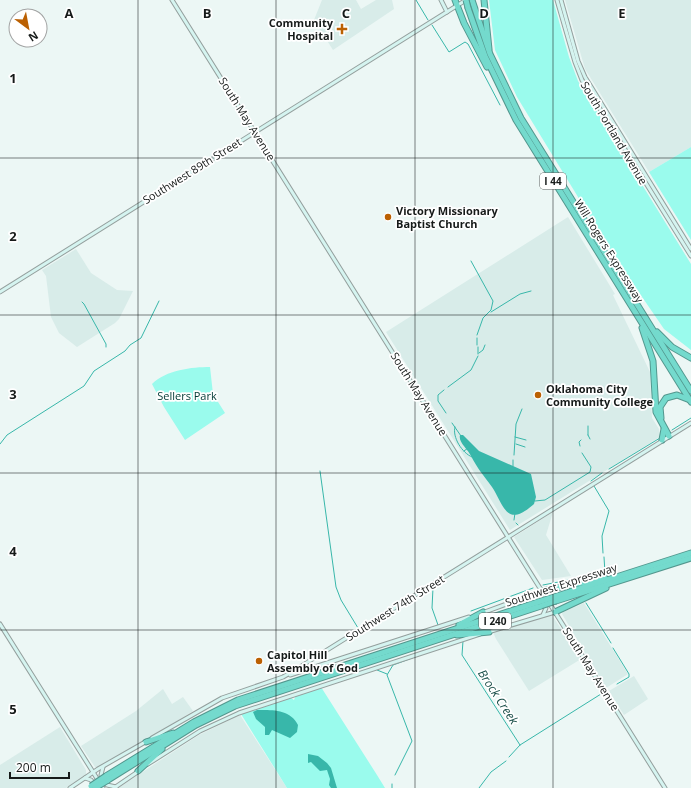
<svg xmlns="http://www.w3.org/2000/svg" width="691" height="788" font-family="'Open Sans',sans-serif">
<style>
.built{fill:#d8ece9}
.green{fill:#9afbed}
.water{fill:#38b7aa}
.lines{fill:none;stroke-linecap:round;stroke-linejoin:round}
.stream{stroke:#38b7aa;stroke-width:1}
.secondary-casing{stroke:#949f9d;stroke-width:5}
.highway-casing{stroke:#53978e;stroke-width:7}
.secondary{stroke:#d5f4f0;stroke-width:3}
.highway{stroke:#74dacd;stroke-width:5}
.highway-bridge-casing{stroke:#53978e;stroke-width:7;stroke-linecap:butt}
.highway-bridge{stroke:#74dacd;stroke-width:5}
.grid{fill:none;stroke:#161a19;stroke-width:1;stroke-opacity:0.55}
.poi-dot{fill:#bb6002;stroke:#fff;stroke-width:1.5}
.labels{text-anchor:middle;stroke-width:3.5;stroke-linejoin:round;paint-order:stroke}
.shield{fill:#fff;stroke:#5c5f5e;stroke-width:1}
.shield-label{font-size:10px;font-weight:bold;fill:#161a19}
.poi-label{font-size:11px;font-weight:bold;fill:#161a19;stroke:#fff;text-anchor:start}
.street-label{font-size:11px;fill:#161a19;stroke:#fff}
.park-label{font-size:11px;fill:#003a34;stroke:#fff}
.water-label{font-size:12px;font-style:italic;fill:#194e48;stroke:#fff}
.grid-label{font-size:13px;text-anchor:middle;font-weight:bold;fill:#161a19;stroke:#fff;stroke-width:3.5;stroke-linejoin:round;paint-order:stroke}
</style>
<rect width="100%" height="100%" fill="#ecf7f5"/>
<g class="built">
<polygon points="322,0 356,0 361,9 376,0 392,0 394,9 333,50 314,20"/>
<polygon points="565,0 691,0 691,147 649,172 585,69"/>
<polygon points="568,217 615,294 613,295 650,372 652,418 659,429 660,437 510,530 386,332"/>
<polygon points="76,249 91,273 117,290 133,291 119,319 115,323 77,347 59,333 51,317 46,276 42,270"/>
<polygon points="553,512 546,535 571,576 542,580 514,537"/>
<polygon points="584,603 628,674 606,688 562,614 563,612"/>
<polygon points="552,615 581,659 529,691 496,639 493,632"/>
<polygon points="634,676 648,699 624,715 609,691"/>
<polygon points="163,689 172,704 183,697 193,711 145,741 97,768 95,767 81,746 136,711"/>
<polygon points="240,715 287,788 118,788 199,735"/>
<polygon points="60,727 86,770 86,775 66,788 0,788 0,765"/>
</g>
<g class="green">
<polygon points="489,0 553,0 569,57 578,81 691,264 691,350 664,329 614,256 517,97 495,50"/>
<polygon points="691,147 691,240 649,172"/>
<path d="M210,367L213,394L225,413L185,440L164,407L152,384C166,370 192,367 210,367Z"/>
<polygon points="321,687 377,775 385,788 287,788 241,714 290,697 294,700 296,695"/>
</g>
<g class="water">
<path d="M460,435H463L479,451L531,474L536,497L534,504C506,529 504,505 492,487C484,476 477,468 471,456C468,449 458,442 460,435Z"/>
<path d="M257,710C272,710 290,709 298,725L297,732L290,738L272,730L269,735H265V727L256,719L253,712Z"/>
<polygon points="308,754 318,756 327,763 331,768 337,788 331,788 329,785 330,779 327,770 320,771 311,762 308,763"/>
</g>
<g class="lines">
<g class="stream">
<polyline points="416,0 428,20"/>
<polyline points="432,25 449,52 465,42 468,44 500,105"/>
<polyline points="471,261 493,301 491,310 483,318 477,335"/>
<polyline points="82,302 84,304 106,344 106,347"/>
<polyline points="491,312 520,294 531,291"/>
<polyline points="477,338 477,345"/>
<polyline points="478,347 478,354"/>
<polyline points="479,353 483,350 485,345"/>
<polyline points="448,387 471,370 478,356"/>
<polyline points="444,390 438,395 438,401 446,413"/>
<polyline points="452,423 461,436"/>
<path d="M455,427C452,437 462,453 472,457"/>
<polyline points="672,430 691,418"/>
<polyline points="588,435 588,426"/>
<polyline points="588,435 590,439"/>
<polyline points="515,437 526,440"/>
<polyline points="0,444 7,435 84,386 94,371 125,351 130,345 141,338 159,301"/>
<polyline points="516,444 525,447"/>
<polyline points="580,446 579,442 581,440"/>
<polyline points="464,451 468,448"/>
<polyline points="514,455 516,424 522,409"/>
<polyline points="513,466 513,460"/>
<polyline points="609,469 660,438"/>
<polyline points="320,471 336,587 341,600 358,628"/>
<polyline points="591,481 602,473"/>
<polyline points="594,486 609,511 602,536 603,553"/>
<polyline points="535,501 545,500 590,472 591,467 582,453"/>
<polyline points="514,520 515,513"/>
<polyline points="516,523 518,525"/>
<polyline points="543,585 605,573 604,557"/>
<polyline points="433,588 432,608 438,625"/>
<polyline points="586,603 611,643"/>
<polyline points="471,611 533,588"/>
<polyline points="463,641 462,655 520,745"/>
<polyline points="613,648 629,674 629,677 617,684"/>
<polyline points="377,670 387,674"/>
<polyline points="509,757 520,745 601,694"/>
<polyline points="395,775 412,741 387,675 393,665 423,654"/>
<polyline points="392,788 392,784"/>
<polyline points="479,788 491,772 506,761"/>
</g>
<defs>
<g id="secondary">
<polyline points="172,0 665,788"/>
<polyline points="441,0 447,12"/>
<polyline points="557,0 575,62 582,80 691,256"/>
<polyline points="561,0 578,61 585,77 691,249"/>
<polyline points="0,292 466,0"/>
<polyline points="533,595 539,597 546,608 543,615"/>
<polyline points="482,613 542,591"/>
<polyline points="0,624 103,788"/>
<polyline points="488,632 555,612"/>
<polyline points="290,675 469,617"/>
<polyline points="152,738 222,698 283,677 295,670 691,423"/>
<polyline points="148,764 200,731 239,713 480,634"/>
<polyline points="103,767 101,775 107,785 116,787"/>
<polyline points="85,778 91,780 95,785"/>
<polyline points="70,788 98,769 147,741"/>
<polyline points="114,788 139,771"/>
</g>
<g id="highway">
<polyline points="455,0 464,23 487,67"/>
<polyline points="472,0 490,54 521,118 691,391"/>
<polyline points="484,0 489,49"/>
<polyline points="468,8 485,56 516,120 691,402"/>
<polyline points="642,328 653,361 656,412 669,436"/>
<polyline points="657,332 672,347 691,358"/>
<polyline points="661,418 660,407 666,398 677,395 690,400"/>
<polyline points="662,440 664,429"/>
<polyline points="542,591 605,578"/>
<polyline points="554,597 691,553"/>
<polyline points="556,601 691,558"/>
<polyline points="555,612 606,588"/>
<polyline points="459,625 483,612"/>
<polyline points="457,635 489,632"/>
<polyline points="146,742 173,733"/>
<polyline points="138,771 162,749"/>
<polyline points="106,776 194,722 238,700 538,602"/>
<polyline points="108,780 196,725 235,706 541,606"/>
</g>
</defs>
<use href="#secondary" class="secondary-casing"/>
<use href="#highway" class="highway-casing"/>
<use href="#secondary" class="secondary"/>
<use href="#highway" class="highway"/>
<defs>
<g id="highway-bridge">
<polyline points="466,0 468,8"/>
<polyline points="538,602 554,597"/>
<polyline points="541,606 556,601"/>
<polyline points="91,786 106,776"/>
<polyline points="95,788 108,780"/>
</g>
</defs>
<use href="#highway-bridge" class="highway-bridge-casing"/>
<use href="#highway-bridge" class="highway-bridge"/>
</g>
<path class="grid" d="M138,0V788M276,0V788M415,0V788M553,0V788M0,158H691M0,315H691M0,473H691M0,630H691"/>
<g class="poi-dot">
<path d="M340 23h4v4h4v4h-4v4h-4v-4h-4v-4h4z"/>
<circle cx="388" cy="217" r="4"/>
<circle cx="538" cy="395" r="4"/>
<circle cx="259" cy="661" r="4"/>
</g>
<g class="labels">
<g class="shield">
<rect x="540" y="173" width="26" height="16" rx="3"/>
<rect x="479" y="613" width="32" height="16" rx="3"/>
</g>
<g class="shield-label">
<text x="553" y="185">I 44</text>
<text x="495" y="625">I 240</text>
</g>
<g class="poi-label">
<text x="333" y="27" text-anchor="end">Community<tspan x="333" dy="13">Hospital</tspan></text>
<text x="396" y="215">Victory Missionary<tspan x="396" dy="13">Baptist Church</tspan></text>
<text x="546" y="393">Oklahoma City<tspan x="546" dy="13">Community College</tspan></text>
<text x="267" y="659">Capitol Hill<tspan x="267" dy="13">Assembly of God</tspan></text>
</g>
<g class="street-label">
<text transform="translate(247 119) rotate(58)" y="4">South May Avenue</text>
<text transform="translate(614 133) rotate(59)" y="4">South Portland Avenue</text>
<text transform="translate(192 171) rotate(-32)" y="4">Southwest 89th Street</text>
<text transform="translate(609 251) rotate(58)" y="4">Will Rogers Expressway</text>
<text transform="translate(419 394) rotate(58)" y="4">South May Avenue</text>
<text transform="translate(561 585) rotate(-18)" y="4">Southwest Expressway</text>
<text transform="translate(395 608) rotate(-32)" y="4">Southwest 74th Street</text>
<text transform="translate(591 669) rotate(58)" y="4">South May Avenue</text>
</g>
<g class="park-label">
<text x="187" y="400">Sellers Park</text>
</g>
<g class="water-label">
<text transform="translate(498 697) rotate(57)" y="4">Brock Creek</text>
</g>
</g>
<g class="grid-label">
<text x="69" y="18">A</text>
<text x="207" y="18">B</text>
<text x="346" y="18">C</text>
<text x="484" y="18">D</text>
<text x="622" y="18">E</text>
<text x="13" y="83">1</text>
<text x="13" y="241">2</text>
<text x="13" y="399">3</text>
<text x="13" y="556">4</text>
<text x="13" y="714">5</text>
</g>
<g transform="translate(28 28) rotate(148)"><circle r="19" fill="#ffffff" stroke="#a2a3a3"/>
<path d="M0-3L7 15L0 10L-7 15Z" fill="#bb6002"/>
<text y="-6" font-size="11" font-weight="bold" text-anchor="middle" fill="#161a19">N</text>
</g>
<path d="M10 772v6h59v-6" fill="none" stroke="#161a19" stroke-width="2"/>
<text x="16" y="772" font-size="12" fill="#161a19" stroke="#ffffff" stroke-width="3" paint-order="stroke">200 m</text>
</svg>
